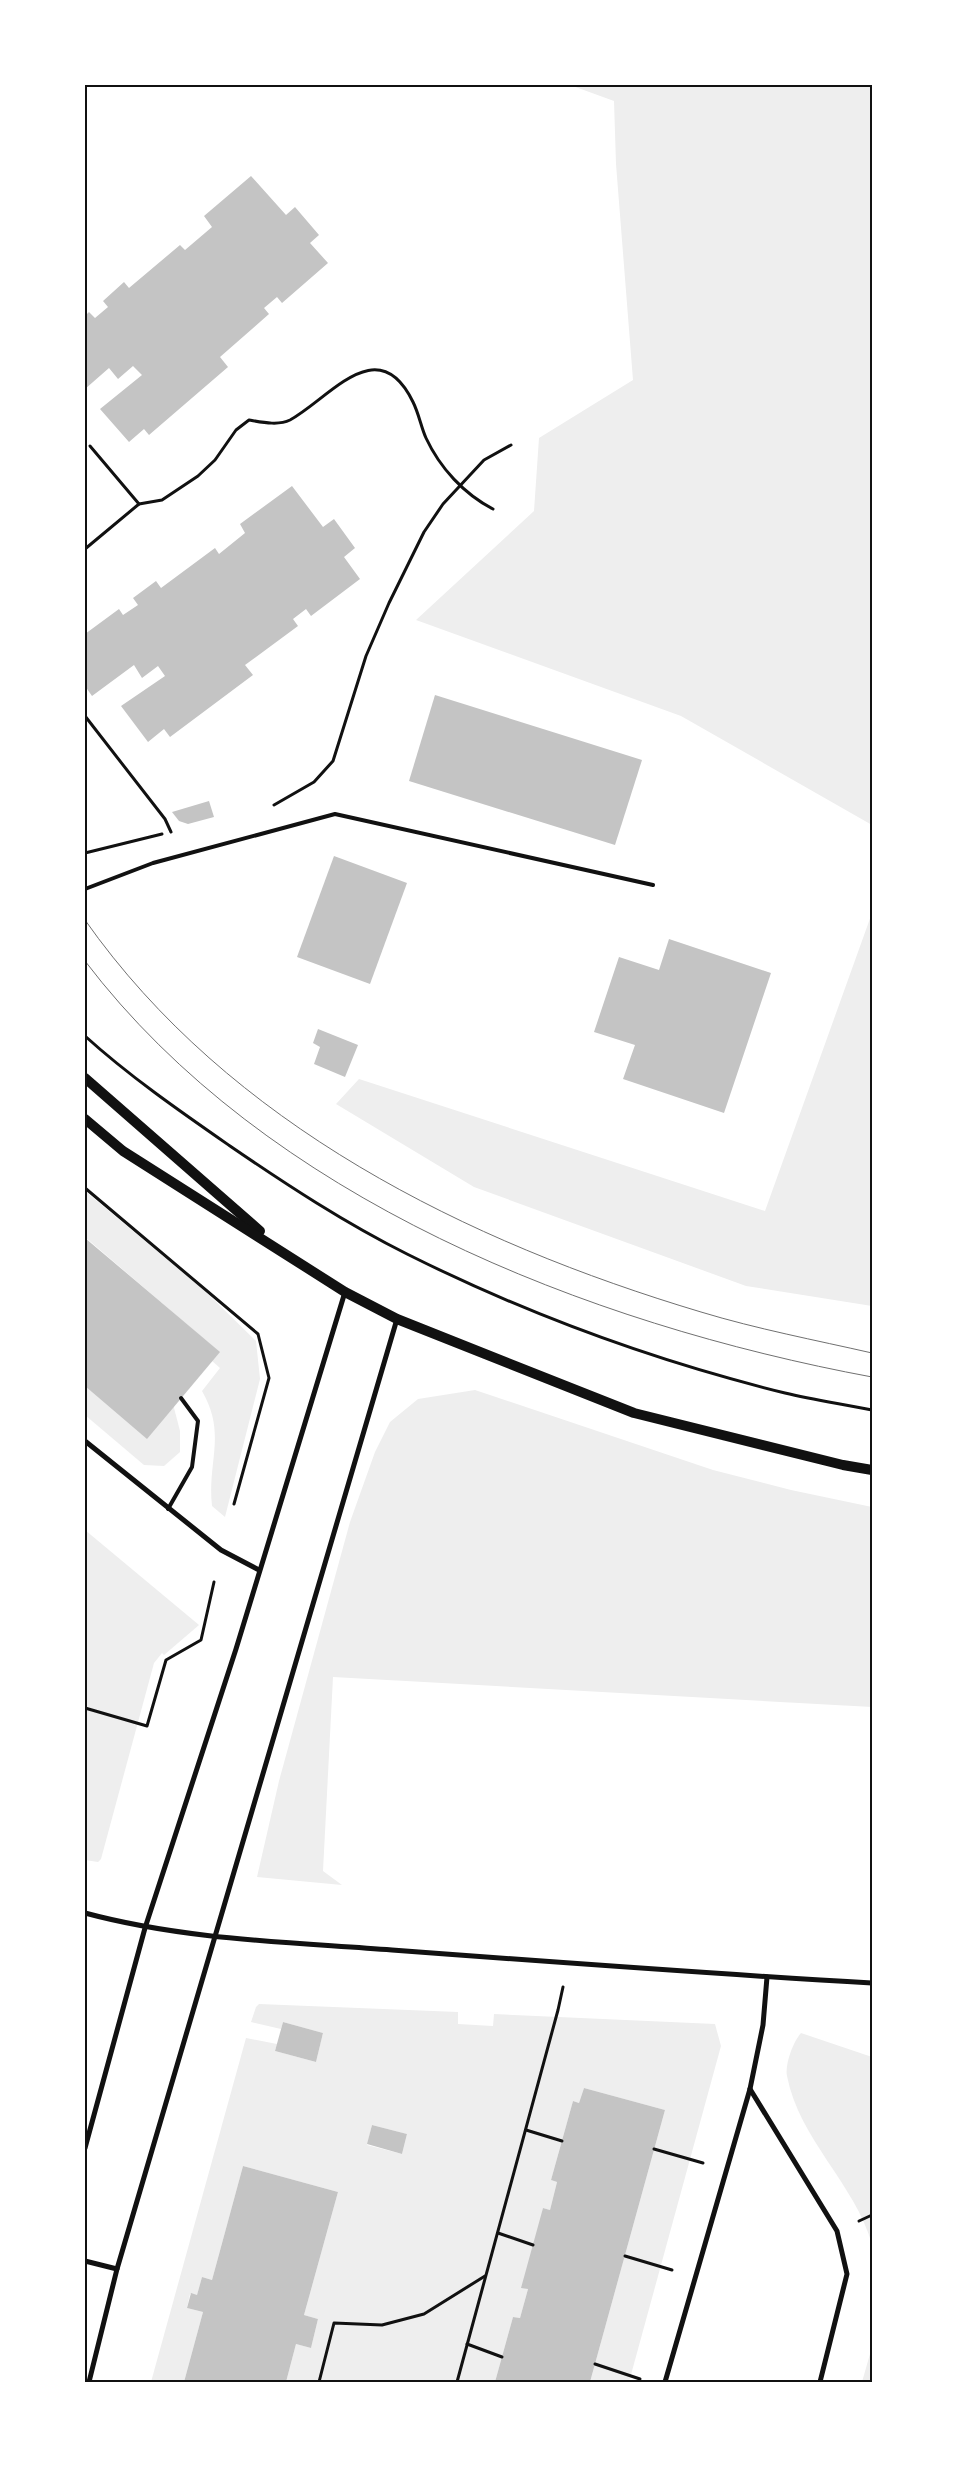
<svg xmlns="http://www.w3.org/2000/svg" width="957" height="2467" font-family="'Nunito Sans',sans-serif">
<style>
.green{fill:#eee;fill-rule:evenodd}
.building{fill:#c4c4c4}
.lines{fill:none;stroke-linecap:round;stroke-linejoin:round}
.path{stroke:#111;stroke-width:3}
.service{stroke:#111;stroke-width:4}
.minor{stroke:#111;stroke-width:5}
.secondary{stroke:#111;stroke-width:10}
.tram{stroke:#707070;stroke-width:1}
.neatline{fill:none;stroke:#111;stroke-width:2}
</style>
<rect width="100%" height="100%" fill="#fff"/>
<g class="green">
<polygon points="570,85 872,85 872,825 681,716 416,620 534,511 539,438 633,380 616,164 614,101"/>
<polygon points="872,913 872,1306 746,1286 474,1187 336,1104 359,1079 765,1211"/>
<path d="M85,1191L205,1291L256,1341L260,1379L225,1517L212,1506C207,1462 227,1434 202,1391L220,1368L211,1360L218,1351L85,1237Z"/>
<polygon points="85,1382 173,1404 180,1431 180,1452 164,1466 144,1465 85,1415"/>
<polygon points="475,1390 713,1470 791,1490 872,1507 872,1707 333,1677 323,1871 342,1885 257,1877 279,1781 350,1522 375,1452 390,1422 418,1399"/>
<polygon points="85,1530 199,1625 164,1655 162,1653 154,1663 101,1859 98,1862 85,1860"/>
<path d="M259,2004L458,2012V2024L493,2026L494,2014L715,2024L721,2046L629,2382H590L665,2110L584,2088L579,2103L573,2101L551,2180L557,2182L550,2210L543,2208L528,2289L520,2318L513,2317L495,2382H286L296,2344L311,2348L318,2319L304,2315L338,2192L243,2166L212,2280L202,2277L197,2295L190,2294L187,2308L203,2312L184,2382H151L246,2038L277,2044L275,2051L316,2062L323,2033L283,2022L281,2029L251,2022L256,2007ZM372,2125L407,2134L402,2154L367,2145Z"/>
<path d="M801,2033L872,2057V2244C855,2184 799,2139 787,2076C785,2064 793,2042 801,2033Z"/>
<polygon points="872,2347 872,2382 862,2382"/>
</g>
<g class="building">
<polygon points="251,176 286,215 295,207 319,235 310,243 328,263 282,303 277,297 264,308 269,314 220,357 228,367 149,435 144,429 129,442 100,409 142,375 133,366 118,379 109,368 85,389 85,316 89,312 95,318 108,307 103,301 124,282 129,288 180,245 185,250 212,227 204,216"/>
<polygon points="292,486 323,527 334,519 355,548 344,557 360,579 311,616 306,609 293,619 298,626 245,665 253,675 170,737 164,729 148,742 121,706 165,676 158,666 142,678 134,665 92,696 85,686 85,634 119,609 123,615 138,605 133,598 156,581 161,588 215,548 219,554 245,533 240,524"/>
<polygon points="435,695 642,760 615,845 409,781"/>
<polygon points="209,801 214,817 188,824 179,821 172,812"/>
<polygon points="334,856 407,883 370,984 297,957"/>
<polygon points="669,939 771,973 724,1113 623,1079 635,1045 594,1032 619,957 659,970"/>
<polygon points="318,1029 358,1045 345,1077 314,1064 320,1047 313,1043"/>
<polygon points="85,1238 220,1352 147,1439 85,1386"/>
<polygon points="283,2022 323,2033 316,2062 275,2051"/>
<polygon points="584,2088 665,2110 590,2382 495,2382 513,2317 520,2318 528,2289 521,2288 543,2208 550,2210 557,2182 551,2180 573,2101 579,2103"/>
<polygon points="372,2125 407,2134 402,2154 367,2144"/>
<polygon points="243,2166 338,2192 304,2315 318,2319 311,2348 296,2344 286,2382 184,2382 203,2312 187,2308 191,2293 197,2295 202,2277 212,2280"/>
</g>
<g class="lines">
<g class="path">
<polyline points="90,446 139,504"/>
<path d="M85,549L139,504L162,500L198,476L215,460L236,430L249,420C261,422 278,426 290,420C330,398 378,330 413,402C419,414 421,427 426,438C440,468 464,494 493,509"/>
<polyline points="85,716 165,819 171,832"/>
<polyline points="274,805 314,782 333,761 366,656 389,603 424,532 443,504 484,460 511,445"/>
<polyline points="85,853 162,834"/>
<path d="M85,1036C129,1076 181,1112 230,1146C287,1185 345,1223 407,1254C527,1314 655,1361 785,1393C814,1400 843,1404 872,1410"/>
<polyline points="85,1188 258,1334 269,1378 234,1504"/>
<polyline points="85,1708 147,1726 166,1660 201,1640 214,1582"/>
<polyline points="526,2130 562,2141"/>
<polyline points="654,2149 703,2163"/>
<polyline points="859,2221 872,2215"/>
<polyline points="498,2233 533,2245"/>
<polyline points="625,2256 672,2270"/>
<polyline points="467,2344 502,2357"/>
<polyline points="595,2364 640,2379"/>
<polyline points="319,2382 334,2323 382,2325 424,2314 485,2276"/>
<polyline points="457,2382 558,2010 563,1987"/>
</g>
<g class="service">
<polyline points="85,889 153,863 335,814 653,885"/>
<polyline points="168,1509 192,1467 198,1421 181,1398"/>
</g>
<g class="minor">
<polyline points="85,1441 221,1550 259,1570"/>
<path d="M85,1913C185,1940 290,1942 392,1950C552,1962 712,1974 872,1983"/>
<polyline points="750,2089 837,2231 847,2274 820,2382"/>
<polyline points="85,2148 145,1928 236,1649 345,1292"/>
<polyline points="85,2261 117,2269"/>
<polyline points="89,2382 117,2269 397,1319"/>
<polyline points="665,2382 750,2089 763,2025 767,1977"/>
</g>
<g class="secondary">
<polyline points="85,1078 260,1231"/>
<polyline points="85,1119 123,1151 345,1292 397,1319 634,1413 843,1465 872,1470"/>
</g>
<g class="tram">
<path d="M85,920C229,1125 467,1242 701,1312C757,1329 815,1340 872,1353"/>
<path d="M85,961C266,1199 587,1324 872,1377"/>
</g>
</g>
<rect width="957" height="2467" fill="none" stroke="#ffffff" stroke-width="172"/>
<rect x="86" y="86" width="785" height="2295" class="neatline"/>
</svg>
